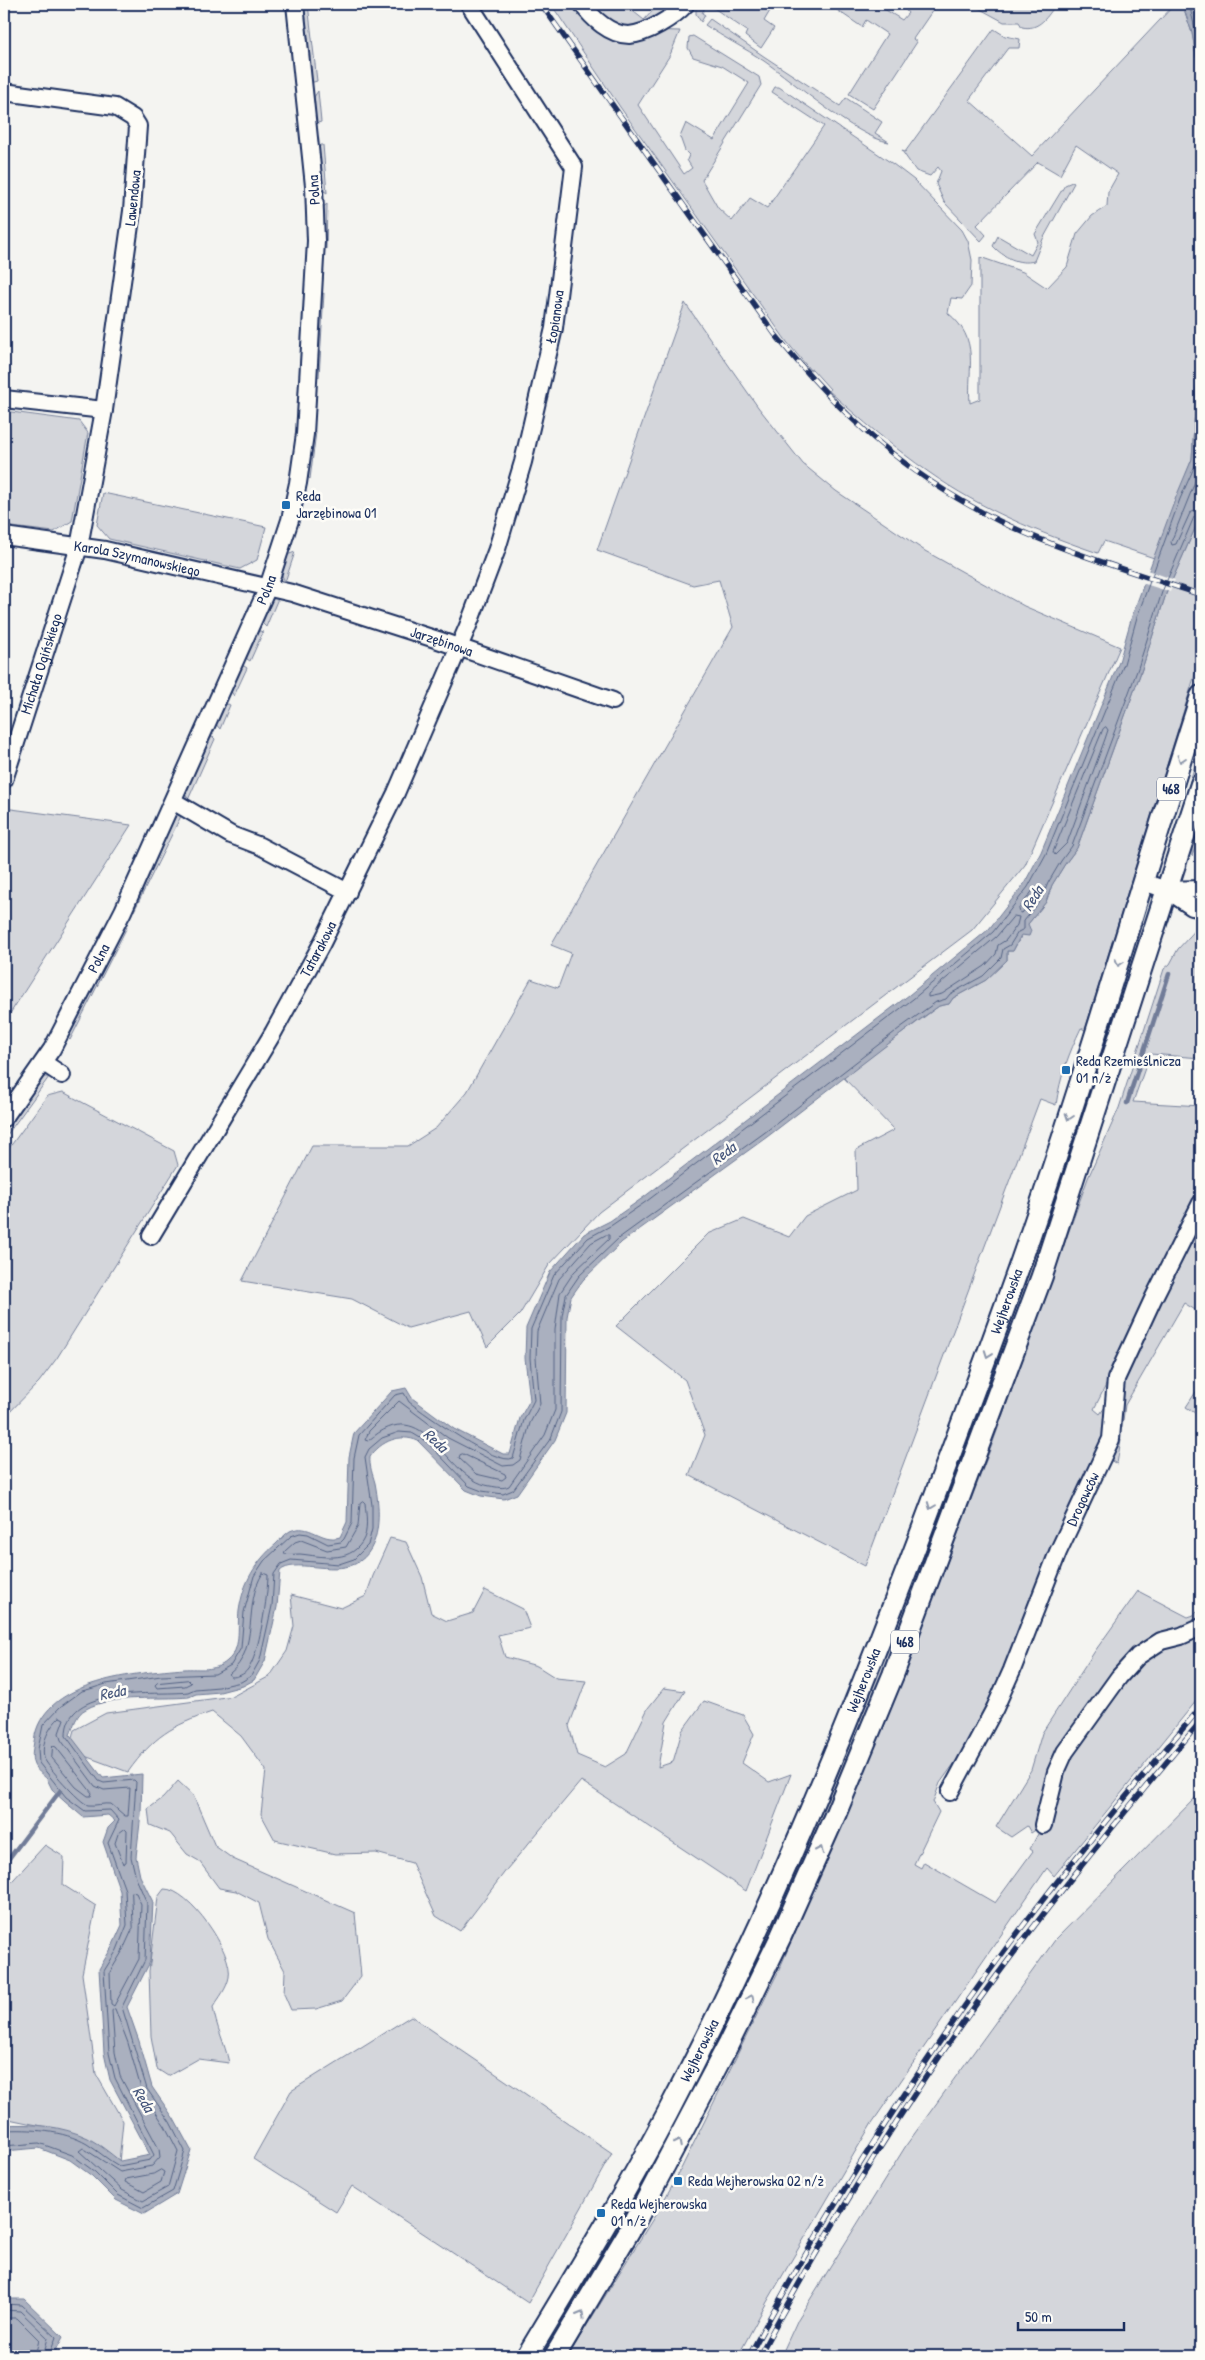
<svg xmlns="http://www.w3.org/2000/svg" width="1205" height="2360" font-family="'Patrick Hand',sans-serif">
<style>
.green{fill:#d4d6db;stroke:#78829c}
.water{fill:#aab0bf;stroke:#717c98}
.pier{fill:#f4f4f1}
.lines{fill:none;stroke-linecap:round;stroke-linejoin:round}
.shore{stroke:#546385;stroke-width:1}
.stream{stroke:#717c98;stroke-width:4.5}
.minor-casing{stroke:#1b2f5e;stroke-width:20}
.major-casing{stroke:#1b2f5e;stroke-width:24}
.minor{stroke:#fdfcf7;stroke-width:16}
.major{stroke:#fdfcf7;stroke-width:20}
.rail-casing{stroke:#1b2f5e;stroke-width:5.5}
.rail{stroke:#fdfcf7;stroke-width:4;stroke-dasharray:11;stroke-linecap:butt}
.oneway{stroke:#8c96aa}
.poi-dot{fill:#1f6fb2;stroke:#fdfcf7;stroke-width:2}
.labels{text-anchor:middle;stroke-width:5;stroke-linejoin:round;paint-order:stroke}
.shield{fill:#fdfcf7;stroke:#5f6c8c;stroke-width:1}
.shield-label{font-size:14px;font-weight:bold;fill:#1b2f5e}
.street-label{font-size:15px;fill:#1b2f5e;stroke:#fdfcf7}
.poi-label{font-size:15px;fill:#1b2f5e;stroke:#fdfcf7;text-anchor:start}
.water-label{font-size:16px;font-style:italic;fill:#46567b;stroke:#fdfcf7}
</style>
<rect width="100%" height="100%" fill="#f4f4f1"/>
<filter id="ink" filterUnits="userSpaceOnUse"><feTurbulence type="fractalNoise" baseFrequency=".02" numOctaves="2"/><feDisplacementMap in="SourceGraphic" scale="10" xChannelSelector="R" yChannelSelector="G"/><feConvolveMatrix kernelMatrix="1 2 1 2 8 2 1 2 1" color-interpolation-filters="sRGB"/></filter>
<g filter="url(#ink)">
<g class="green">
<polygon points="301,4 308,4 317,81 310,83"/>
<path d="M551,4H578L606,29L680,31L670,55L638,105L684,174L692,168L687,160L689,155L685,151L680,137L686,123L714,140L749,83L722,66L693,57L688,48L689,37L693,36L759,77L761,85L702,180L718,208L732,221L750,198L767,208L824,126L772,92L775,87H779L893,164L914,180L962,230L968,241L972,260L971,286L962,299L951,298L948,313C981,340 967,367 970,403L980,399V257L1023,272L1047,288L1067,267L1077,234L1092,216L1107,206L1108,192L1118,174L1076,145L1060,175L1038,162L977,225L986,235L981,241L944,202L936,184L941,171L938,167L930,176L916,171L902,151L905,152L994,29L1005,36L1020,39L1019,48H1008L969,100L1032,156L1175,4H1186L1185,12L1192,33L1201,84V313L1197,341L1198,360L1192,459L1154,558L1104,541L1098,553C1039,533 981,509 930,473C894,448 861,420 829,391L830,389L812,369L810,370L787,342L620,107Z"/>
<path d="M586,4H624L644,20L659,4H673C657,23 642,29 617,30Z"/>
<polygon points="699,4 707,4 702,13 705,15 701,22 696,14 696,7"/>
<polygon points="708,4 774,4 764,21 774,28 761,48 745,36 747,31"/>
<polygon points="828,4 876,4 902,20 908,13 901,4 937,4 913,39 917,42 873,109 849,94 887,34 866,20 862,27"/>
<path d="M971,4H1056C1048,16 1039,31 1022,27L1019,22H1004Z"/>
<path d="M710,19L765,57L840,106L846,98L882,122L875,133L889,142C857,138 793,81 764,61C745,48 724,38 705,25Z"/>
<polygon points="318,91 321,122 318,123 314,119 312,100"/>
<polygon points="321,145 323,145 327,193 321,189 317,150"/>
<path d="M1072,182L1074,183L1043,239L1034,261C1019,265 1003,257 993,246L998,236L1031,255L1038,242L1035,234L1065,185Z"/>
<polygon points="327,204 326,249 322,246 322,208"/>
<polygon points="324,293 319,377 315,374 319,296"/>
<polygon points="685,303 758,407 803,464 836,491 925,551 1024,606 1120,647 1025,865 972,930 599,1212 549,1265 520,1314 487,1347 471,1311 408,1328 352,1299 242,1281 312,1146 408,1146 436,1128 467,1092 531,979 558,988 571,953 551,945 733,627 719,580 693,585 597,550"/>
<polygon points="4,411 79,421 88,433 72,521 54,532 4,526"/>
<polygon points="316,432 310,479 306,475 312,435"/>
<polygon points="103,493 266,527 257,560 240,569 109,539 97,525"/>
<path d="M1201,515V655L1085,1030L1081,1028C1069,1053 1060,1077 1056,1105L1040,1099L865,1566L689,1475L705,1435L685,1380L616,1326L708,1234L744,1219L789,1237L805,1216L857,1190L856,1150L894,1130L843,1077L939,1006L949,1004L953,998L986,980L1007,960V951H1013L1028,924L1046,902L1052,885L1065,864L1077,848L1142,669L1166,594Z"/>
<polygon points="295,552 285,582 281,573 287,555"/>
<polygon points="279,596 266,627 260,621 271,600"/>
<polygon points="260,631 263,632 250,661 247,659 245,654 255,632"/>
<polygon points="244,666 247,668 234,696 230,690 239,669"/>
<polygon points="228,704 230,705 220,729 215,723 222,706"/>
<polygon points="213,737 215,739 188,800 185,792 208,739"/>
<polygon points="1201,745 1201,758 1169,857 1167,857"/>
<polygon points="4,808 131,825 4,1023"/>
<polygon points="182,814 134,911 132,907 173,818"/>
<polygon points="1201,820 1201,833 1192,856 1192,848"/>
<polygon points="1201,924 1201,935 1196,945 1201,947 1201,1058 1150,1054 1133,1102 1201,1106 1201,1196 1094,1409 1100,1414 1110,1400 1110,1424 1035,1594 978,1731 940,1783 933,1802 939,1812 914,1864 921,1868 924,1862 995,1903 1033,1851 1030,1849 1048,1815 1061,1765 1136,1660 1201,1631 1201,1695 1054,1876 1047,1868 872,2123 767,2302 738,2356 568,2356 659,2209 680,2171 779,1970 901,1683 993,1442 1088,1178 1119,1108 1164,969 1170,964 1178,949"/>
<polygon points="123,927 127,927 70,1040 66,1037"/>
<polygon points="1135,936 1143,939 1048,1232 861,1729 816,1838 745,1991 673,2131 670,2127 759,1945"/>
<polygon points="43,1077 49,1077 4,1139 4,1128"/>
<polygon points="63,1092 174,1151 178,1165 57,1358 39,1382 4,1418 4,1155 47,1096"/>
<polygon points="1201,1217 1201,1294 1197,1311 1184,1303 1125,1405 1122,1428 1118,1424 1123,1375"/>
<polygon points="1201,1384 1201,1417 1186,1407"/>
<polygon points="1117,1436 1121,1439 1117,1464 1106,1458"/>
<path d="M390,1538L406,1542L422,1577L431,1613L447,1621L473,1613L485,1590L523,1609L530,1628L498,1635L505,1657L537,1666L556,1678L586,1681L569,1726L577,1755L605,1767L626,1754L648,1708L664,1688L685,1691L666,1722L658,1767L673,1762L682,1731L704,1701L743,1715L754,1734L742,1763L769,1782L791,1774L746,1891L581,1781L507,1869L460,1931L436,1916L412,1863L376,1853L335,1854L275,1840L261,1814L266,1770L241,1736L212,1712C171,1726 154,1736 128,1772L74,1752L70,1744L74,1730L106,1713L233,1696L270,1676L287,1651L294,1626L291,1595L341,1608L366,1596L373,1576Z"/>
<polygon points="1138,1591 1188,1617 1194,1615 1201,1608 1201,1621 1159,1639 1082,1727 1037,1829 1031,1833 1027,1826 1011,1837 996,1827 1031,1770 1042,1733 1095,1651"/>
<polygon points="178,1781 193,1795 215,1846 233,1859 355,1913 361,1976 342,2001 316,2009 291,2010 284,1994 285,1971 268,1939 259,1903 236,1891 219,1888 199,1861 187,1854 170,1833 150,1825 148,1809 163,1798"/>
<polygon points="1201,1792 1201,2356 781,2356 798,2319 907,2144 1055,1940"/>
<polygon points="45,1845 64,1857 63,1885 96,1906 82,1974 96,2074 123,2121 119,2163 56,2129 4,2118 4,1890"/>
<path d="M164,1889C189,1888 234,1953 229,1977C227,1988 219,1998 213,2007C216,2027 225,2043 229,2063L198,2059L168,2076L157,2069L151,2036L149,1971L158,1897Z"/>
<polygon points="411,2016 612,2153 528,2303 352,2186 336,2212 253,2159 291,2091"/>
<polygon points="626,2205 632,2208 544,2356 537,2356"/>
</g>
<g class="water">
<polygon points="1186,4 1201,4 1201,84 1192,33 1185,12"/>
<path d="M1201,313V515L1166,594L1142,669L1077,848L1065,864L1052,885L1046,902L1028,924L1031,931L1029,936L1021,935L1013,951H1007V960L986,980L953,998L949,1004L939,1006L922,1018L767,1137L622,1242L583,1280L571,1297L567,1317L566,1413L555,1440L517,1494L504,1499L481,1496L466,1490L418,1441C400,1433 381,1441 370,1457C369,1466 373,1475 375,1483C380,1509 383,1550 355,1564C331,1575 294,1558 280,1571L277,1607L265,1661L254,1680L243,1686L220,1692L196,1694L189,1697C159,1700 113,1694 86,1709C76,1714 74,1725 70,1735L103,1778L142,1774L141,1814L136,1857L140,1876L153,1902L150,1962L127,2007L139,2041L152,2087L174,2119L191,2150L177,2194L144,2214L116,2200L92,2176L70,2160L39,2148L4,2151V2125C31,2123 63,2126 88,2138C99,2144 110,2153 120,2161L150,2155L110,2080L104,2053L99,1969L112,1947L122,1925L120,1891L103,1842L108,1828L115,1821L108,1815L83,1817C73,1808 61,1800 52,1789C50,1786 49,1782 47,1779C43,1775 36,1770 34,1765C30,1757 34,1744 35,1735C48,1679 137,1673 184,1669C199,1668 215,1672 227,1661C242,1649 237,1628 239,1611C243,1583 255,1562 276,1544C280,1540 285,1534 290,1531C310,1522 321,1543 340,1537L347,1522L349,1457L354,1433L392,1391L406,1388L412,1398L454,1429L503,1454H510L520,1418L530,1400L525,1358L526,1328L550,1272L584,1234L610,1221L644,1197L909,995L989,929L1024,884L1041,852L1119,662L1132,616L1176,497L1192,459L1198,360L1197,341Z"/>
<polygon points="4,2299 24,2299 63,2337 53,2356 4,2356"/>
</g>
<polygon class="pier" points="1147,570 1175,580 1170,592 1142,583"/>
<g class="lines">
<g class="shore">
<polyline points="1191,4 1191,12 1201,55"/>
<polyline points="1201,467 1171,542 1172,545 1176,544 1190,513 1201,508"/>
<polygon points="1106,727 1108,730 1105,739 1067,843 1055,855 1053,852 1103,729"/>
<polygon points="1033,891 1037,892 1036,897 1023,912 1020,913 1019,909"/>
<polygon points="1014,916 1019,917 1017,925 1006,940 998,945 996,954 985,966 942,994 928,997 928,994 936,987 996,937"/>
<path d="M606,1235H609V1239L574,1272L560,1293L555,1330V1410L545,1435L509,1486C503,1489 497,1487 490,1486C443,1479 427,1389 368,1441L365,1440L369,1431L399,1401L448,1438L503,1466L513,1465L520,1460L530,1423L540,1404L536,1358L537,1331L559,1279L591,1243Z"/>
<polygon points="463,1454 505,1474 506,1477 502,1480 476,1474 459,1458 460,1455"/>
<path d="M363,1501L365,1503C366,1514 369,1532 362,1542C348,1564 321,1556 300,1554C295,1554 289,1555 284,1554L285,1551L295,1542L301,1540L327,1550L346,1547L358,1526L360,1503Z"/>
<path d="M263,1573L268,1575C268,1594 259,1656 248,1669C244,1675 237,1677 231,1677L229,1674C261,1649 242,1604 263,1573Z"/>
<polygon points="188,1680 191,1683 185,1686 157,1688 155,1685 157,1683"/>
<path d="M60,1717L64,1719L59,1733L61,1740L95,1786L104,1790L130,1788L128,1816H125L111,1804C104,1803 95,1806 88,1805C80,1803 46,1765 44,1758C41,1742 49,1727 60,1717Z"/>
<polygon points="53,1746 56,1747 92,1793 91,1796 88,1796 76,1787 52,1758"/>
<polygon points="125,1829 127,1831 126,1862 123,1864 115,1843 118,1834"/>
<polygon points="132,1892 136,1893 141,1904 139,1959 114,2006 111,2004 110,1972 122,1952 133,1928"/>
<polygon points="115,2009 128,2043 142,2092 165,2126 178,2151 168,2187 143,2201 122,2190 79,2151 83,2148 120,2172 152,2166 160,2157 159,2149 120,2076 115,2052 112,2011"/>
<path d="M4,2130C30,2129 63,2130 87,2144C98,2151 108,2160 119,2166L150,2160L154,2155L115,2078L109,2053L104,1971L117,1950L127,1925L125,1890L108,1843L119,1820L110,1810L85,1811L66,1797L39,1763L38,1749L43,1725L60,1707L82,1691L90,1689L106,1684L161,1676L215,1674L231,1665L241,1648L244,1612L254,1576L264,1561L291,1536L300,1533L308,1534L328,1544L341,1542L344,1539L352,1523L354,1458L359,1435L395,1395L404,1393L409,1402C425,1414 498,1467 513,1458L524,1420L534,1400L530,1358L531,1329L554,1275L588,1238L612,1225L647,1201L913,999L993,932L1028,887L1046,854L1124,664L1137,617L1180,499L1197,461L1201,376"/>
<path d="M4,2146L39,2143L72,2155L95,2172L118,2195L143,2208L173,2191L185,2151L170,2122L147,2089L122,2007L145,1960L147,1903L136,1878L131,1857L136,1782L134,1780L104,1783L99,1781L66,1736C65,1684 154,1696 188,1692L195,1689L219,1687L241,1682L251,1676L260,1660L272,1606L274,1574L281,1564L291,1560L339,1564L354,1559L368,1545L372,1529V1505L365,1457L369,1449L382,1438L399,1432L412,1433L427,1442L469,1486L482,1491L503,1494L513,1490L551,1438L561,1412L562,1316L566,1295L579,1276L619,1238L764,1133L900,1028L936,1002L946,999L950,994L983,976L1001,958L1003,949L1010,945L1018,932L1024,929V921L1041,900L1048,883L1061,861L1072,846L1138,668L1162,592L1194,517L1201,514"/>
<polygon points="161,2170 164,2172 161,2182 144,2192 125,2182 126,2179 153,2174"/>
<polyline points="4,2304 22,2305 56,2337 49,2356"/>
<polyline points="4,2310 20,2311 48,2338 43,2356"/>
<polyline points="4,2318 17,2318 39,2340 35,2356"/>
</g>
<g class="stream">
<polyline points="1127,1103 1169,974"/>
<polyline points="4,1865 60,1791"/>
</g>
<defs>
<g id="minor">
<path d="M582,4C592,18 610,35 629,35C647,34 674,17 686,4"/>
<polyline points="4,92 115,107 133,118 138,126 132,211 104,410 4,399"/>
<path id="s1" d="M4,536L105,550L292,593L438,640L613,701"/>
<path id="s2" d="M4,780L79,547L104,410"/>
<polyline points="173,801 231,835 260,846 348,892"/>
<polyline points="1143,882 1167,890 1192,907 1201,908"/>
<polyline points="1167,890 1201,889"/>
<polyline points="44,1063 62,1075"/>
<path id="s3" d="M4,1118L52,1049L123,911L268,587L290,520L298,483L305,434L316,241L314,186L295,4"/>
<path id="s4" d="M151,1236L273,1033L321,945L396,793L468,626L497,549L523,462L554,328L574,167L469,4"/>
<path id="s5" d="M950,1792L995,1708L1012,1670L1058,1552L1111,1439L1116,1379L1153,1299L1201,1203"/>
<polyline points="1043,1825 1056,1772 1065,1752 1119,1677 1138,1656 1161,1641 1181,1636 1201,1627"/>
</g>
<g id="major">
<path id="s6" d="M527,2356C575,2276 624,2196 667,2114C764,1930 843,1738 917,1543C952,1450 987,1357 1020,1264C1086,1076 1140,885 1201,696"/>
<polyline points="555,2356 637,2218 728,2045 781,1936 836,1813 893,1675 1042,1276 1201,784"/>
</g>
</defs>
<use href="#minor" class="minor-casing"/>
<use href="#major" class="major-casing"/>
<use href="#minor" class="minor"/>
<use href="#major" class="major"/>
<defs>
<g id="rail">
<path d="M541,4L774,333C838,413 906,475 999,521C1063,552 1134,572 1201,595"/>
<path d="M749,2356C823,2218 906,2085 999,1958C1062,1872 1132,1789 1201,1707"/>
<path d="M759,2356C822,2239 890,2126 967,2017C1039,1915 1120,1817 1201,1721"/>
</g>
</defs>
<use href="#rail" class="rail-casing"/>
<use href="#rail" class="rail"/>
</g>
<defs><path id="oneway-chevron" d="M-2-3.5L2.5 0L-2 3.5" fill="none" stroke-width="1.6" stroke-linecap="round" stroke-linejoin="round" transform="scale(1.25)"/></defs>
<g class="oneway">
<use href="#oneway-chevron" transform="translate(1181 759) rotate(108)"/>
<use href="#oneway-chevron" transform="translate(1119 963) rotate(108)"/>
<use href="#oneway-chevron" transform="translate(1069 1117) rotate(108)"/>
<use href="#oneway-chevron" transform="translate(988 1354) rotate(110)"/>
<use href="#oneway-chevron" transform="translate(931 1506) rotate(111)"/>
<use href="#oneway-chevron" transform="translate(820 1850) rotate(-66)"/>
<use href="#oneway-chevron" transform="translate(751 1998) rotate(-64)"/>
<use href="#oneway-chevron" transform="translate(678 2143) rotate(-63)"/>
<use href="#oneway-chevron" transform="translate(581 2315) rotate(-60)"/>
</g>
</g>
<g class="poi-dot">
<rect x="281" y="500" width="10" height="10" rx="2.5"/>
<rect x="1061" y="1065" width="10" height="10" rx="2.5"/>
<rect x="673" y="2176" width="10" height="10" rx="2.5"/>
<rect x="596" y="2208" width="10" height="10" rx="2.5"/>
</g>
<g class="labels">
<g class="shield">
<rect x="1157" y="777.5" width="28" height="23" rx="4"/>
<rect x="891" y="1630.5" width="28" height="23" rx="4"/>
</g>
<g class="shield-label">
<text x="1171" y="794">468</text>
<text x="905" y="1647">468</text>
</g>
<g class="street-label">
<text transform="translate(314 190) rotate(-94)" y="5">Polna</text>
<text transform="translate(133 198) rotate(-84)" y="5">Lawendowa</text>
<text dy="5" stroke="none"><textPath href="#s4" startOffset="1010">Łopianowa</textPath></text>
<text dy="5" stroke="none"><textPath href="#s1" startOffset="135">Karola Szymanowskiego</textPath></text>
<text dy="5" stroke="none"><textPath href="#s3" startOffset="591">Polna</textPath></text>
<text dy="5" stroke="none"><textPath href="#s1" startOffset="451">Jarzębinowa</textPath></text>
<text dy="5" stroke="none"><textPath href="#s2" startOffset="122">Michała Ogińskiego</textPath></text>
<text dy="5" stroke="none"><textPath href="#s4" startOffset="332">Tatarakowa</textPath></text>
<text dy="5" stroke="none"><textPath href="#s3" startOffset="186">Polna</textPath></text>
<text dy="5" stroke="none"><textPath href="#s6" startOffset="1161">Wejherowska</textPath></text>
<text dy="5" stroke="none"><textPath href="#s5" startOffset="322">Drogowców</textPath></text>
<text dy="5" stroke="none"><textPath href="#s6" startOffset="756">Wejherowska</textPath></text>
<text dy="5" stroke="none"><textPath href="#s6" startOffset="351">Wejherowska</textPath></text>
</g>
<g class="poi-label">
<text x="296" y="501">Reda<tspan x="296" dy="17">Jarzębinowa 01</tspan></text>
<text x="1076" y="1066">Reda Rzemieślnicza<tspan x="1076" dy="17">01 n/ż</tspan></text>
<text x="688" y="2186">Reda Wejherowska 02 n/ż</text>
<text x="611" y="2209">Reda Wejherowska<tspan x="611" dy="17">01 n/ż</tspan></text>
</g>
<g class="water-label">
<text transform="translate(1032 898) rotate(-58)" y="6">Reda</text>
<text transform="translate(723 1153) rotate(-37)" y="6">Reda</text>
<text transform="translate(436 1440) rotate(43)" y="6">Reda</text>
<text transform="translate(112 1692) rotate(-12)" y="6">Reda</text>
<text transform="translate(144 2099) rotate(58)" y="6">Reda</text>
</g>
</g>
<rect width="1205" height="2360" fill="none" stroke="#fdfcf7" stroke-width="20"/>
<rect x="10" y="10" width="1185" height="2340" fill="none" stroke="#1b2f5e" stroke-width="2" filter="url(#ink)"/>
<path d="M1018 2322v8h106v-8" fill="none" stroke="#1b2f5e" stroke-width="2.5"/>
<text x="1025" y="2322" font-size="15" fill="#1b2f5e" stroke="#fdfcf7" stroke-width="4" paint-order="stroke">50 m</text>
</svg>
